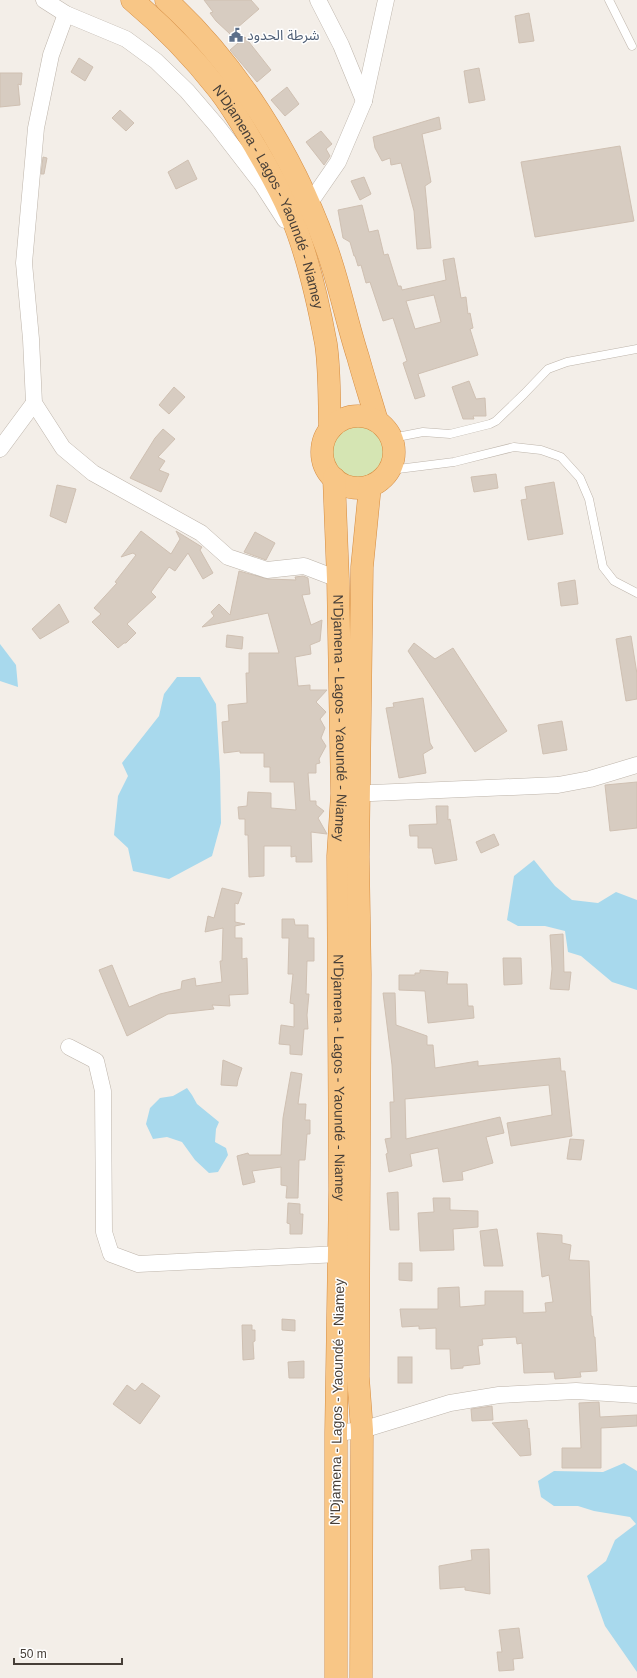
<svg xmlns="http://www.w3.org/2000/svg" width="637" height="1678" font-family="Arial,'Noto Sans Arabic',sans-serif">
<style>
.green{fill:#d5e5b3}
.water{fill:#a8d9ed}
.building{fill:#d7ccc1;stroke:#cfc0b2;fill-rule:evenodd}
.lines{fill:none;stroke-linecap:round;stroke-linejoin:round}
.service-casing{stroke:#beb5ab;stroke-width:9}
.minor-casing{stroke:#beb5ab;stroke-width:17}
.trunk-casing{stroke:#d58c40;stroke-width:23}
.service{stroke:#fff;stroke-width:8}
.minor{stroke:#fff;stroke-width:16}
.trunk{stroke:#f8c686;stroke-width:22}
.labels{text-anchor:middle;stroke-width:3;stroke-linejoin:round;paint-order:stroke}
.service-label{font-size:14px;fill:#4e5e75;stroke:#fff;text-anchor:start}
.street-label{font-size:14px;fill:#463e37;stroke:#fff}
</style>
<rect width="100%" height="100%" fill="#f3eee8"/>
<circle class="green" cx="358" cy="452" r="30"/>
<g class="water">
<polygon points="0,644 16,665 18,687 0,681"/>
<polygon points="177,677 200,677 216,704 220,771 221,823 212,856 169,879 133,871 128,848 114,835 118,796 128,776 122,763 159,716 164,694"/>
<polygon points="534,860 555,886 572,900 598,903 616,892 637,900 637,990 612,982 581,956 568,952 565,931 545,926 518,926 507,920 514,876"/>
<polygon points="187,1088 192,1095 197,1104 219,1122 216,1129 215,1142 226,1148 228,1155 218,1172 209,1173 195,1160 182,1142 167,1137 153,1139 146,1124 150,1108 160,1098 173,1096"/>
<polygon points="624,1463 637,1471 637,1672 605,1626 587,1576 606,1561 615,1540 636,1524 630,1517 594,1511 578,1506 554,1506 541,1497 538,1481 554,1471 603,1472"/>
</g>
<g class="building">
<polygon points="204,0 251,0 259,9 230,34 216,21 210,13 213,12"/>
<polygon points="529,13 534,41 519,43 515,16"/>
<polygon points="245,37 271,70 257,82 230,50"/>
<polygon points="79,58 93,67 85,81 71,72"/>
<polygon points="479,68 485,100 469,103 464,71"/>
<polygon points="0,73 22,73 21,85 18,84 20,105 0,107"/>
<polygon points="287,87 299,104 285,116 271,100"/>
<polygon points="120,110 134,123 126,131 112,118"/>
<polygon points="439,117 441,129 422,134 431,182 425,186 431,248 417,249 414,211 401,163 391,165 390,158 382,161 375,148 373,137"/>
<polygon points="321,131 332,144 326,149 330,156 324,165 306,142"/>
<polygon points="620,146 634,221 535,237 521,162"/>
<polygon points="43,157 47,158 44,174 41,174"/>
<polygon points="188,160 197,179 176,189 168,172"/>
<polygon points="364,177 371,194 360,200 351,181"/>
<path d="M362,205L369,232L378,230L384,255L388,254L398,286H401L402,290L446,280L443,260L454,258L461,298L466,297L468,314L470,313L473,328L470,329L478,355L418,374L425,396L415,399L403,363L407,361L393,318L383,321L370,282L366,283L361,265L358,266L355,256H354L350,242L343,238L338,210ZM434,295L441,322L415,329L406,301Z"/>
<polygon points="469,381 476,399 485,398 486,416 473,416 474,419 463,419 452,387"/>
<polygon points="174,387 185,397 169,414 159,405"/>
<polygon points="163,429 175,439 158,457 165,461 159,470 169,474 161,492 130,478 155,438"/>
<polygon points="496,474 498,488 474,492 471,477"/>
<polygon points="554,482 563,534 528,540 521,500 527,499 525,487"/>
<polygon points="57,485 76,489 66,523 50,516"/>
<polygon points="141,531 171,554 180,539 176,531 202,547 200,550 213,573 203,579 188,553 175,571 169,567 151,592 156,597 127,624 136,633 126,643 124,643 118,648 92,622 101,614 94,608 117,583 115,582 136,555 133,553 121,557"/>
<polygon points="255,532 275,543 266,560 244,552"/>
<polygon points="239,571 268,579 296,580 295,577 303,576 308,578 310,594 302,595 311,625 322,620 320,641 310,645 311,654 295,657 298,686 310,685 310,690 327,690 316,702 326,712 320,719 325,728 321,738 326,746 319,759 320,763 316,764 316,773 308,773 310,801 316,801 316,805 324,811 318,818 327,834 311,832 312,862 296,862 296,856 291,857 291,846 264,846 264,876 249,877 248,835 245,835 245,819 239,819 238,807 247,806 248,792 271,793 271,808 296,810 294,782 270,782 270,767 264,767 264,753 240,753 240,751 224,753 222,722 229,721 228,705 247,703 246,673 249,673 249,653 279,653 268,613 202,627 214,616 211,612 219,604 230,615"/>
<polygon points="575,580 578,604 561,606 558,583"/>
<polygon points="59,604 69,622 40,639 32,629"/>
<polygon points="227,635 243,637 242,649 226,647"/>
<polygon points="631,636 637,674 637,699 626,701 616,639"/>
<polygon points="414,643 435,659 453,648 507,731 475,752 408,651"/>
<polygon points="423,698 430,743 433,748 423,754 426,773 399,778 386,708 394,707 393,703"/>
<polygon points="562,721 567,750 543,754 538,725"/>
<polygon points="637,782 637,828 610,831 605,785"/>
<polygon points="436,806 448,806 448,820 450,819 457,860 435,864 432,848 418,848 418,836 410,836 409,825 437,824"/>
<polygon points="494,834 499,845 481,853 476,842"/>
<polygon points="222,888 242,893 238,904 235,903 235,922 245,924 235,926 235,938 242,938 242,959 247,958 248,994 229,995 230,1006 212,1005 214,1009 168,1014 127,1036 99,970 112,965 129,1007 160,994 181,989 182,981 195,978 196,986 222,982 220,961 222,961 223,928 205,932 208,916 214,918"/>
<polygon points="282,919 294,919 295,925 308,925 308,938 314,938 314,961 307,961 306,994 309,994 307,1015 308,1029 304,1029 302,1055 290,1054 290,1045 279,1044 281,1025 294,1027 294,1004 290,1003 293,974 288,974 289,938 282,938"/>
<polygon points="563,934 564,972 571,972 569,990 550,989 552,969 550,935"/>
<polygon points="503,958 521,958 522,984 504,985"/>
<polygon points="420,970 448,972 447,984 467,984 468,1006 473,1006 474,1018 428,1023 425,991 399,990 399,975 415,975 415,973 420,973"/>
<polygon points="383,993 395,993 396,1025 427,1036 427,1045 433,1045 435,1068 478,1061 478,1066 560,1058 561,1071 565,1071 572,1136 511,1146 507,1123 552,1115 549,1085 405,1099 406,1139 500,1117 504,1133 486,1137 493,1163 462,1172 463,1180 443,1182 438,1148 410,1154 412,1166 389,1172 386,1154 388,1153 385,1139 391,1138 390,1102 394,1102 392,1065"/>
<polygon points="223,1060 242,1068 238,1080 237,1086 221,1085"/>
<polygon points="291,1072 302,1074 298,1104 306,1104 305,1120 310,1120 310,1134 307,1134 305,1160 299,1160 298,1198 286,1198 287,1186 281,1185 281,1167 252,1171 255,1182 243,1185 237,1156 248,1153 249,1155 281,1155 283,1118"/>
<polygon points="570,1139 584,1140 581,1160 567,1159"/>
<polygon points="398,1192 399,1230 390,1230 387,1193"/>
<polygon points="433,1198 450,1198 450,1210 478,1211 478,1227 453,1229 454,1250 420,1251 418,1213 434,1212"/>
<polygon points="288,1203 300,1204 300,1214 303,1214 302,1234 290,1234 290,1224 287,1223"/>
<polygon points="497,1229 503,1266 484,1266 480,1231"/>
<polygon points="537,1233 562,1235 562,1243 571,1245 569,1260 589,1261 591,1316 592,1316 594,1337 595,1337 597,1371 580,1372 581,1377 555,1379 554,1372 524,1373 522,1343 517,1344 516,1337 482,1339 483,1345 478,1346 480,1364 463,1366 463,1368 451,1369 450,1349 436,1349 436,1328 419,1329 419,1326 402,1327 400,1309 438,1309 438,1288 459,1287 460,1307 485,1305 485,1291 523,1291 523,1313 546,1312 545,1303 553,1302 549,1275 542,1277"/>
<polygon points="399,1263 412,1263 412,1281 399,1280"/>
<polygon points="282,1319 295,1320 295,1331 282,1330"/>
<polygon points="242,1325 252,1325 252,1330 255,1330 255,1341 253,1342 254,1359 243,1360"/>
<rect x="398" y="1357" width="14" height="26"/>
<polygon points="304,1361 304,1378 289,1378 288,1362"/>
<polygon points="142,1383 160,1396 140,1424 113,1404 127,1385 135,1391"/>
<polygon points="599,1402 600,1417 637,1415 637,1426 601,1428 601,1468 562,1468 562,1448 581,1448 579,1403"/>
<polygon points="492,1406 493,1420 472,1421 471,1409"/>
<polygon points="527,1420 528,1429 529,1428 531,1455 520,1456 492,1423"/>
<polygon points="489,1549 490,1594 465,1590 465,1587 440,1589 439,1566 472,1560 471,1550"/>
<polygon points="519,1628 523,1658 513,1659 514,1670 499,1671 497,1652 502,1652 499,1630"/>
</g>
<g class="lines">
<defs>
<g id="service">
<polyline points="609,0 632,46"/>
<polyline points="392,438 423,432 450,434 490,424 496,421 524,394 548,369 567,362 637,349"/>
<polyline points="390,470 454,462 514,447 541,450 561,457 580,478 589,499 603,567 614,581 637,593"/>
</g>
<g id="minor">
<polyline points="44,0 66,14 126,39 156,61 187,91 217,126 261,183 285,220"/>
<polyline points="318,0 341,45 364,101"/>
<polyline points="66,14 51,55 36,128 24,263 31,339 34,403 63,448 93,473 201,533 228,557 267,570 304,566 338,579"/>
<polyline points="301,209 309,204 338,162 364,101 386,0"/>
<polyline points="0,449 34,403"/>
<polyline points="349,794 558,785 590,779 637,765"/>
<polyline points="69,1047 96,1061 103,1091 104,1232 111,1254 138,1264 339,1254"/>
<polyline points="336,1433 362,1430 450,1403 499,1395 576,1391 637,1395"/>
</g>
<g id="trunk">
<path id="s1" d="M132,0C163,26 193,57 218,89C233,108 244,128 256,148C269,170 281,192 291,215C308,256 318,301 326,344C330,372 329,401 330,429"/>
<path d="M166,0C236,63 293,155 325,244C339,281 346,320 358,357C364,379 371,400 377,421"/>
<circle cx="358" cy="452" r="36"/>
<path id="s2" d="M334,478L338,579L342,794L338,856L340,1190L336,1433V1678"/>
<polyline points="361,1678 362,1430 358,1377 360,974 358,857 362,567 370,486"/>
</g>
</defs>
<use href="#service" class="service-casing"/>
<use href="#minor" class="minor-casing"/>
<use href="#trunk" class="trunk-casing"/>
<use href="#service" class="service"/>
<use href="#minor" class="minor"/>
<use href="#trunk" class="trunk"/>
</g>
<defs>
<symbol id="civic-bare" viewBox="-9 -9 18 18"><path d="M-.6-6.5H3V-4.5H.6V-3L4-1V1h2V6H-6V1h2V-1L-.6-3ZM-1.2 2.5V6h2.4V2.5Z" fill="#5c6f8a" stroke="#fff" stroke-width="2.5" paint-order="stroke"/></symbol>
</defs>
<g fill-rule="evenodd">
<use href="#civic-bare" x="226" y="25" width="20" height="20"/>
</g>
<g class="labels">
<g class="service-label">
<text x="247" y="40">شرطة الحدود</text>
</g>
<g class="street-label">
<text dy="5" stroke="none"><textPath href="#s1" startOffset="244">N'Djamena - Lagos - Yaoundé - Niamey</textPath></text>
<text dy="5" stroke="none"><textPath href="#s2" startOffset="240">N'Djamena - Lagos - Yaoundé - Niamey</textPath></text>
<text dy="5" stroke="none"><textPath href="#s2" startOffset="600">N'Djamena - Lagos - Yaoundé - Niamey</textPath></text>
<text transform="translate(337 1402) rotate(-89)" y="5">N'Djamena - Lagos - Yaoundé - Niamey</text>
</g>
</g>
<path d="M14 1658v6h108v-6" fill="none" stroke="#463e37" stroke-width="2"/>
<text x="20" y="1658" font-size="12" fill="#463e37" stroke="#ffffff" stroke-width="3" paint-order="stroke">50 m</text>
</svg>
